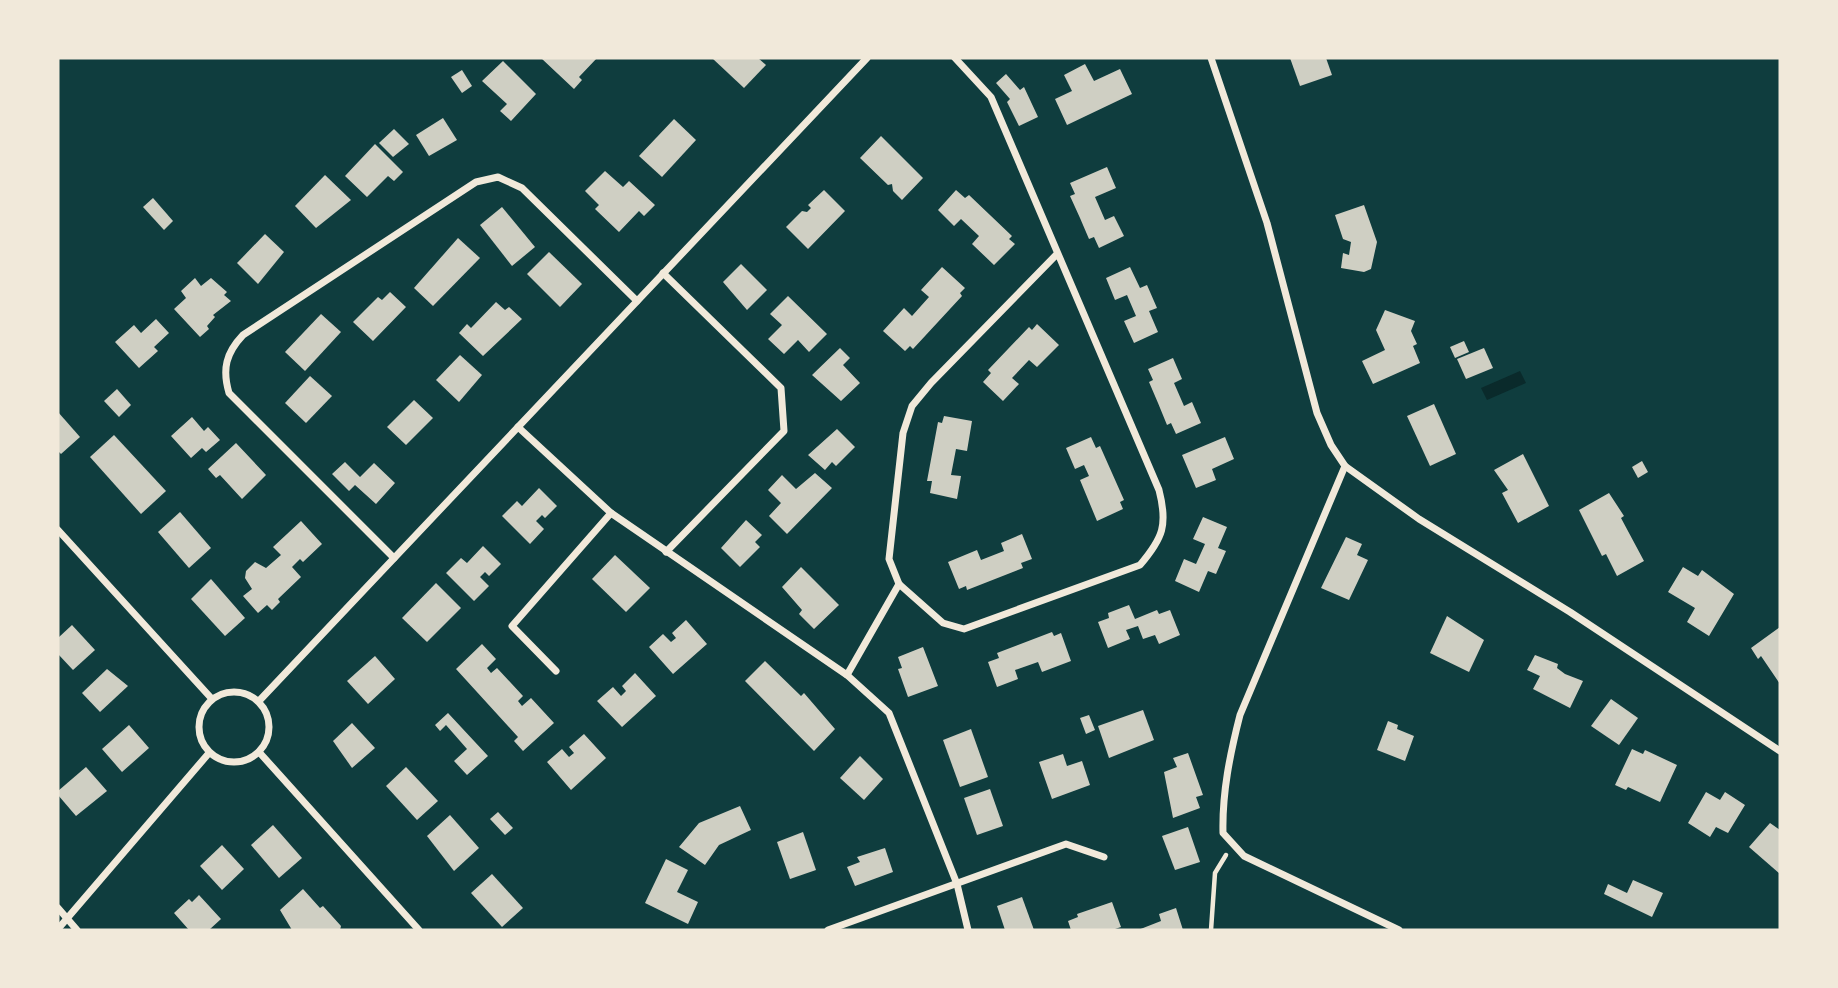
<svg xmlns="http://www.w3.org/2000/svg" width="1838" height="988" font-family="'Times New Roman',serif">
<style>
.water{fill:#0a2a2b}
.building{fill:#cfcfc3}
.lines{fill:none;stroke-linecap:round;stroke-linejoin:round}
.path{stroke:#f1e9da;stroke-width:4.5}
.minor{stroke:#f1e9da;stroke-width:7}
</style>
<rect width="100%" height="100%" fill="#0f3d3e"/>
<polygon class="water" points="1520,371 1526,383 1487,400 1481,388"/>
<g class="building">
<polygon points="541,58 597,58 579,77 582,80 574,89"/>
<polygon points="712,58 758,58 766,65 744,88"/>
<polygon points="1290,58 1326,58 1332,75 1300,86"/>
<polygon points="503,61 536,94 511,121 500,111 507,104 482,81"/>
<polygon points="1085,64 1094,81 1120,69 1132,94 1067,125 1055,99 1072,91 1064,75"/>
<polygon points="462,70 472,86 462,93 451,77"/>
<polygon points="1006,74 1020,90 1024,87 1038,117 1019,126 1007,102 1010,99 996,83"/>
<polygon points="443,118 457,140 429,156 416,135"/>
<polygon points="674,119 696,140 662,177 639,156"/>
<polygon points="394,129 409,144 393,157 379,143"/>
<polygon points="881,136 923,178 902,200 893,191 892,184 888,185 860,158"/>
<polygon points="375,144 403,172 394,181 388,176 367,197 345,176"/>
<polygon points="1107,167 1116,188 1095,197 1105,220 1114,216 1124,236 1099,248 1094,237 1089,239 1080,218 1070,196 1075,194 1070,183"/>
<polygon points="605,171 623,187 629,181 655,205 644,216 639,211 619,232 595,209 599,205 585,191"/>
<polygon points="325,175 351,200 316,228 295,206"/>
<polygon points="824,190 845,211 808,249 786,227 802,211 807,212 811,208 808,205"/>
<polygon points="956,190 965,198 969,195 1012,236 1009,239 1015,244 994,265 972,244 979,236 961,219 954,226 938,210"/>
<polygon points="153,198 173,221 164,230 143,207"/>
<polygon points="1364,205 1377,242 1371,269 1364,272 1341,268 1343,253 1349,255 1351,242 1343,239 1335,215"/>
<polygon points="502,207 535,247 512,266 480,225"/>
<polygon points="265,234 284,252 258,284 237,263"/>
<polygon points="458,238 480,258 433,306 414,288"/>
<polygon points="549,252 582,284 560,307 527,274"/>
<polygon points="741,264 767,290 747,310 723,282"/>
<polygon points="942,267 965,288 960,293 962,296 913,349 910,346 905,351 883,331 904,308 912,316 929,297 921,290"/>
<polygon points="1130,267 1140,288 1147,285 1157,308 1149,311 1158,332 1134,343 1124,321 1136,316 1127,295 1115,300 1106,278"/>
<polygon points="195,278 201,286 211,278 227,292 224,295 231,301 213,315 215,317 207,326 209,329 200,337 174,309 186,298 181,291"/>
<polygon points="390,292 406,307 373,341 353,322 378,297 382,300"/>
<polygon points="788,296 827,334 809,352 798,340 784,354 768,339 782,325 770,314"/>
<polygon points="496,302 505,310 509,307 522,319 483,356 459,333 467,324 471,328"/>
<polygon points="1385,310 1415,321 1411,331 1417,344 1413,346 1420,363 1373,384 1362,361 1385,350 1376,330"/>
<polygon points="321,314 341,332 305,371 285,352"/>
<polygon points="156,319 169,333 154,347 158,351 139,368 115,342 134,325 141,333"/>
<polygon points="1037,324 1059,345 1037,367 1029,360 1012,378 1019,384 1003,401 983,382 991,373 988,370 1029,327 1032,330"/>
<polygon points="1464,341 1469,352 1455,358 1450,347"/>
<polygon points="840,348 850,358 843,365 860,383 841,401 812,375"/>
<polygon points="1484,348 1493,368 1466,379 1457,359"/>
<polygon points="460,355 482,375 459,402 436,380"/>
<polygon points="1173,358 1182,379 1174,383 1184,406 1192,402 1201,423 1176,434 1171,423 1167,425 1158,403 1149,382 1153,380 1148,369"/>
<polygon points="310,376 332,396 306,423 285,403"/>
<polygon points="117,389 131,405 119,417 104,401"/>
<polygon points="414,400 433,418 406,445 387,427"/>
<polygon points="1434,404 1456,454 1430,466 1407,416"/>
<polygon points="58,412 80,437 61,454 58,451"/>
<polygon points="944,416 972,421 967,451 956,449 951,475 961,476 957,499 930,493 932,481 927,481 938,422 942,423"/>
<polygon points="192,417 204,431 208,427 220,440 206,452 202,448 191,458 171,436"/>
<polygon points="837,429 855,447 836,466 832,462 825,470 808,455"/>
<polygon points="114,435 166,491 141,514 90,457"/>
<polygon points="1091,437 1096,448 1100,446 1124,500 1120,502 1123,509 1097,521 1080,480 1089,476 1084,465 1075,469 1066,448"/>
<polygon points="1225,437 1234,459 1212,469 1216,480 1196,488 1182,455"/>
<polygon points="236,443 266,475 242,499 220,475 216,478 208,469"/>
<polygon points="1523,454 1549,506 1518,523 1502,493 1508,490 1494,470"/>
<polygon points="1642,461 1648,472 1638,478 1632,467"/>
<polygon points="345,462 360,477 374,463 395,483 376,504 355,485 349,491 332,474"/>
<polygon points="815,473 832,488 787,534 769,516 781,503 768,490 782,475 796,489"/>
<polygon points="539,488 557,506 545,518 542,515 536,521 544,529 530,544 502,516 517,501 522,506"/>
<polygon points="1609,493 1624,516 1621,518 1644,561 1617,576 1606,554 1602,556 1579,510"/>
<polygon points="180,512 211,548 189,568 158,532"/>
<polygon points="1203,517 1227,527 1218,548 1226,551 1216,574 1208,571 1199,592 1175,581 1184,559 1196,564 1205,544 1193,539"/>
<polygon points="746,520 762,535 755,542 760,547 740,567 721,548"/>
<polygon points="301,521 322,544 303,562 300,559 292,567 301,577 278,599 280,602 272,610 267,605 258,613 243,596 252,589 245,578 246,571 255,562 266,568 281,555 273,547"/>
<polygon points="1022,534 1032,559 1021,563 1023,568 967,590 966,586 959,589 948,562 977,550 981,560 1004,551 1001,543"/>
<polygon points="1346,537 1362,544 1357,555 1368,560 1349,600 1321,588"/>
<polygon points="483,546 501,564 489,576 485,572 480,577 489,586 474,601 446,573 461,558 467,563"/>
<polygon points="615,555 650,588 626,612 592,579"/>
<polygon points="801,567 839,605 814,629 799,614 802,610 782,587"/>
<polygon points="1683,567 1698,576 1702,570 1734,594 1709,636 1687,622 1695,608 1668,592"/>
<polygon points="211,579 245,618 225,636 191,599"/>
<polygon points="436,583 461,608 427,642 402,618"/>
<polygon points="1129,605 1135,619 1157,610 1159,614 1170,610 1180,635 1159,644 1155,635 1143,639 1138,626 1126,630 1130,639 1108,648 1098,622 1109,618 1108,613"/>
<polygon points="1447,616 1484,640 1469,672 1430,653"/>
<polygon points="686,620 707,644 673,674 649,647 663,634 671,642 676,638 672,633"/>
<polygon points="72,625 95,650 73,670 58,654 58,638"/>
<polygon points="1780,627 1780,684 1761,656 1758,659 1751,648"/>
<polygon points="1052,632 1054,636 1061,633 1071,661 1042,672 1038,662 1015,670 1018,679 997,687 988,662 999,658 997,653"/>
<polygon points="482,644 496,659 487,668 491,673 497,668 523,696 518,701 522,706 531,698 554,723 523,751 514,741 518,737 456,669"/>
<polygon points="923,647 938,686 908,697 898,669 902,668 898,657"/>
<polygon points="1535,655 1558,664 1557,668 1565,674 1583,681 1570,708 1533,689 1540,676 1527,670"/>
<polygon points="375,656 395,679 368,704 347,681"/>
<polygon points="765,661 801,696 804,693 835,729 814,751 745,681"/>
<polygon points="107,669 128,686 100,712 82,693"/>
<polygon points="635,673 656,696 622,727 597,701 613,687 621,696 626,691 622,686"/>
<polygon points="1611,699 1638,718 1619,745 1591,726"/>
<polygon points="1143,710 1154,740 1109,758 1098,726"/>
<polygon points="448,713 488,756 467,775 454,761 467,749 446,725 440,731 435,725"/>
<polygon points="1089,715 1095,730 1086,734 1080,718"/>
<polygon points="1388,721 1398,725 1397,729 1414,736 1405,761 1377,750"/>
<polygon points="352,723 375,748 352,768 333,741"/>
<polygon points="129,725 149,748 122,772 102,749"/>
<polygon points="971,729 988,777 960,787 943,740"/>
<polygon points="584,734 606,758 571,790 547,762 562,749 569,757 574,753 569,747"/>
<polygon points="1632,749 1643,754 1645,750 1677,765 1660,802 1628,787 1626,790 1615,785"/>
<polygon points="1188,753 1203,795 1196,797 1200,808 1173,818 1164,772 1177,767 1173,758"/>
<polygon points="1063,754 1067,766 1082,761 1090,785 1052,799 1039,762"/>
<polygon points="860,756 883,779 864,800 840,778"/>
<polygon points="86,767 107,791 76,816 58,795 58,791"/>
<polygon points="406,767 438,801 417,820 386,786"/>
<polygon points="990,789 1003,826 977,835 964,798"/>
<polygon points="1706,792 1720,800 1725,792 1745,805 1728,833 1716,827 1710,837 1688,823"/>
<polygon points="740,806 751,830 719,845 705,865 679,847 699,823"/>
<polygon points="498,812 513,828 505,835 490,819"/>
<polygon points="450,815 479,848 454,871 427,836"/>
<polygon points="1770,823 1780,830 1780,874 1749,847"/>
<polygon points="273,825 302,858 279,878 251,845"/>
<polygon points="1188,827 1200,862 1175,870 1162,836"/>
<polygon points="803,832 816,870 790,879 777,842"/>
<polygon points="222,845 244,869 222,890 200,866"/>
<polygon points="885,848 893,872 855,886 847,867 860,862 857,857"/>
<polygon points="666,859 688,870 677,892 698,902 688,924 645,903"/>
<polygon points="492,874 523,908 502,927 471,893"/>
<polygon points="1633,880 1663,893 1652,917 1604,894 1608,884 1627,893"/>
<polygon points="303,889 320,908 323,906 341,926 340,930 292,930 280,910"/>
<polygon points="199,895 221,919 209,930 189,930 174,913 189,899 192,902"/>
<polygon points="1022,897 1034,930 1005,930 997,906"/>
<polygon points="1112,902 1121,927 1112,930 1071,930 1068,921 1078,917 1077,914"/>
<polygon points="1176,908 1183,930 1138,930 1161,921 1159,914"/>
</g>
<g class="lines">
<polyline class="path" points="1211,930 1215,873 1226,855"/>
<g class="minor">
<path d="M955,58L991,97L1159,490C1168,525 1163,538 1140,565L964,629L943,623L899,584L889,559L903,433L912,406L931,383L1057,254"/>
<polyline points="1211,58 1267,223 1317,413 1331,445 1345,466 1419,519 1570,612 1780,751"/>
<polyline points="663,273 781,388 784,431 666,552"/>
<polyline points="518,427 611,513 847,675 889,713 957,884 968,930"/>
<path d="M1345,466L1240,715C1230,754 1222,793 1223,833L1244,856L1399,930"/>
<polyline points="58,530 212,699"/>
<path d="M394,558L229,393C222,369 226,353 243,335L476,182L498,177L522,188L637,301"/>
<polyline points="556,671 512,626 611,513"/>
<polyline points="847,675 899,584"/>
<circle cx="234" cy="727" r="35"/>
<polyline points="259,701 867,58"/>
<polyline points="259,752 419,930"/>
<polyline points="58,908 77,930"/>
<polyline points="58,929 209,753"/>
<polyline points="828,930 1066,844 1104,857"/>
</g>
</g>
<rect width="1838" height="988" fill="none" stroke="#f1e9da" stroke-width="119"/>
</svg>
